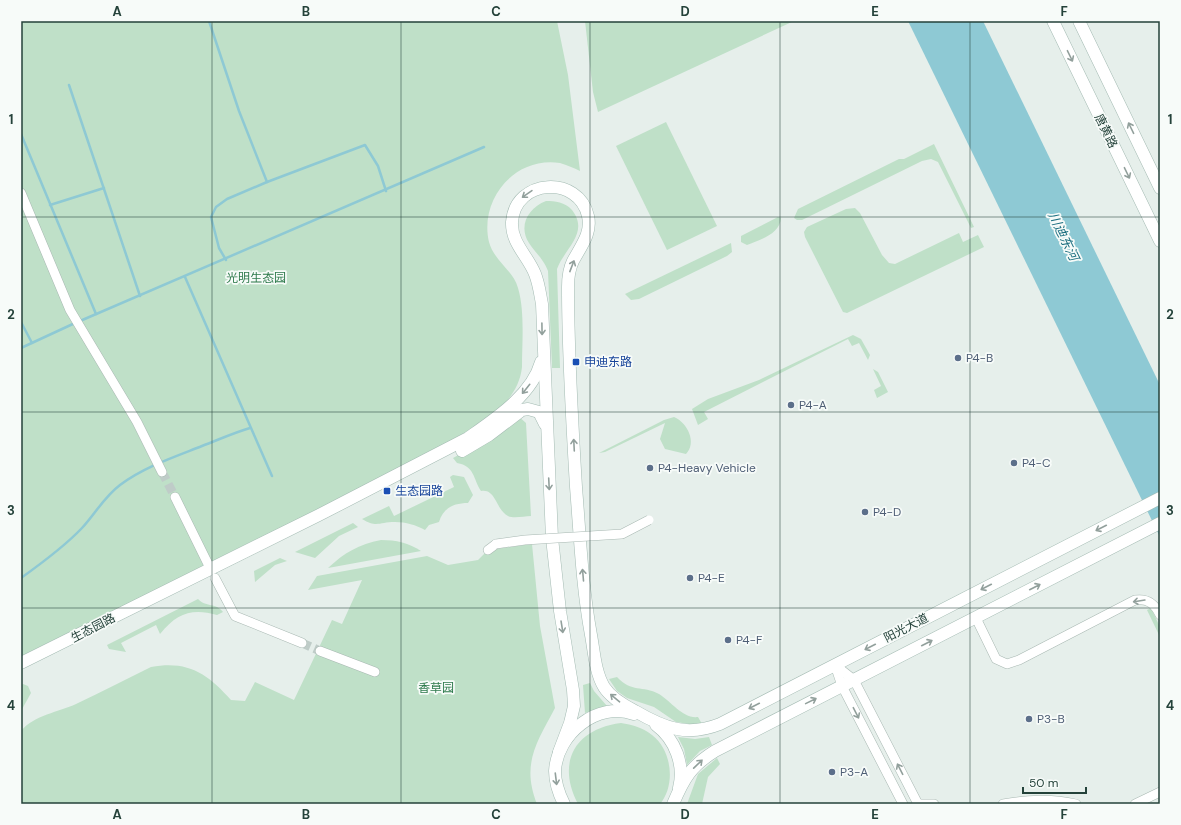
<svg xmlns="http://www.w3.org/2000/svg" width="1181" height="825" font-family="'DM Sans','Noto Sans SC',sans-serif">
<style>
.green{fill:#bfe0c8}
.water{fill:#8ec9d4}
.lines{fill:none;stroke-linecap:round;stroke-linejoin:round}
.stream{stroke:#8ec9d4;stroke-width:2.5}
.street-tunnel{stroke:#bfccc8;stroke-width:9;stroke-dasharray:9 4.5;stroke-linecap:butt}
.street-casing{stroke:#a8b8b2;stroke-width:10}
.secondary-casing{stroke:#a4bbb3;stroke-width:13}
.street{stroke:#fff;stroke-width:9}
.secondary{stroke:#fff;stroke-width:12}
.street-bridge-casing{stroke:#a8b8b2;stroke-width:10;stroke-linecap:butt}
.street-bridge{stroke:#fff;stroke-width:9}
.oneway{stroke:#92a09c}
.grid{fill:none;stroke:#24423a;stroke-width:1;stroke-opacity:0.55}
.service-dot{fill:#5c6f8a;stroke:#f7fbf9;stroke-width:1.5}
.transit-dot{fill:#1a4fb4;stroke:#f7fbf9;stroke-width:1.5}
.labels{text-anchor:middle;stroke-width:3.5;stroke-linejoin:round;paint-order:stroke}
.street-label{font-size:12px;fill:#24423a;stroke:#f7fbf9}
.park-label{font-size:12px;fill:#2d7a4b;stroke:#f7fbf9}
.service-label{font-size:12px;fill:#4e5e75;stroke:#f7fbf9;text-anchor:start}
.transit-label{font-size:12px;fill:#164399;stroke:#f7fbf9;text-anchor:start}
.water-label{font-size:13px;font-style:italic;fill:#1c6f80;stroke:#f7fbf9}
.neatline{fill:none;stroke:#24423a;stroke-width:1.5}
.grid-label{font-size:13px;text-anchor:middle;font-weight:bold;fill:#24423a}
</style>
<rect width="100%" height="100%" fill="#e6efeb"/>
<g class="green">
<path d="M21,21H557L568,75L580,171C574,168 567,165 560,163C515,156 479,199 489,242C494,261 513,270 518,288C525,311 522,343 522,367C519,397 492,418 468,434L21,658Z"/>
<polygon points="585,21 794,21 598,112 593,92"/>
<polygon points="666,122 717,226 667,250 616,146"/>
<polygon points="934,144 974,227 971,228 938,162 931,159 922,161 802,220 797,220 794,218 798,209 899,159 904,159"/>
<path d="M546,201C555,201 565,202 572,210C590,233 564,249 557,269L560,368H552L548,271C543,258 536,254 529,243C518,226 528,208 546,201Z"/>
<polygon points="855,208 860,213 882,255 889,263 895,264 959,233 963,242 978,235 984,247 847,313 843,312 805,237 804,232 807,227 846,209"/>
<path d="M778,217L781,218C780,234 760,240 747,245L741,242V236Z"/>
<polygon points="731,243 732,252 727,256 639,299 631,300 625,294"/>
<polygon points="853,335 861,339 870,355 868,360 859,343 852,346 848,339 704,412 708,419 698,425 692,409 708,399 759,380"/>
<polygon points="873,369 878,372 888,392 877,398 874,390 881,386"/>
<path d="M517,415L526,423L531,516C524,516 514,519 508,516C496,510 496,488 481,491C473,479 475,466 457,463L453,458L464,452Z"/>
<path d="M674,417C688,423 697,443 686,454L665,449L660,439L665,423L605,452L599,453L664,420Z"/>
<path d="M453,475L464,477L473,495L468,503C454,503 443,508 439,522L429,525L425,530C416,525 406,522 395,522C379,522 377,528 362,519L389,506L394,516L454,487L450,477Z"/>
<polygon points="353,523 358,527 339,536 315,558 295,552"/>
<path d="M381,540C396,540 409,543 421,551L328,568C344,553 359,544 381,540Z"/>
<path d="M532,544L540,626L555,708C537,742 521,764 537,804H21V731C34,715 59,712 76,704C102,692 126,679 151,667C188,660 208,674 231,700L245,701L255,682L294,700L332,620L342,624L362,580L308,590L317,576L427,556L448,565L478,560L488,550Z"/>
<polygon points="280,558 287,561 275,565 255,582 254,571"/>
<path d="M198,599C205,607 217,603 223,612L217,615C192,608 177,613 160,634L156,625L121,643L126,652L109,649L107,645Z"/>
<polygon points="1151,608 1160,627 1160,637 1147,610"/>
<path d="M617,677C632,693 642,685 659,694C672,702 683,719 698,717L702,724H689L676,722L654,707L627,698L617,691L609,679Z"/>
<polygon points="590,683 594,691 607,706 585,713 583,685"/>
<polygon points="23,684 28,686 31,693 21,711 21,685"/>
<path d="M621,723C632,725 642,727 652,735C672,750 676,785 660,804H578C556,762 575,729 621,723Z"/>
<polygon points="678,737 695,739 709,737 712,745 700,751 687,765 684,749"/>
<polygon points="717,758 720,764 708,777 702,804 687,804 698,774"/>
</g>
<polygon class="water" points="908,21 983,21 1160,385 1160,537"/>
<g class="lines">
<g class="stream">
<polyline points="209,21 239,111 267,182"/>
<polyline points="69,85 140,296"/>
<polyline points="21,134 96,314"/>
<polyline points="50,205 104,188"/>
<polyline points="226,260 219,248 211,217 216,207 227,199 267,182 365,145 378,166 386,191"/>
<polyline points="185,277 272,476"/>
<polyline points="80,321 484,147"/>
<polyline points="21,322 32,343"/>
<polyline points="21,348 75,323"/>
<path d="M21,578C42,563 64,547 82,528C95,514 104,497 120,485C144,467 174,457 202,446C218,440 233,433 250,428"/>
</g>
<g class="street-tunnel">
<polyline points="162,472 175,497"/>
<polyline points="302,643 320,651"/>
</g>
<defs>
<g id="street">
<polyline points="21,193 70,310 137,422 162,472"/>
<polyline points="175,497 209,566"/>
<polyline points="488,550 496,544"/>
<polyline points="215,578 235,616 302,643"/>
<path d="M976,618L996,659L1007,664L1019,660L1135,600C1148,598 1155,604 1160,615"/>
<polyline points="320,651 375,672"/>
<polyline points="835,665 854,680 918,804"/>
<polyline points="835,665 842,686 903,804"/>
<polyline points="917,804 934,804"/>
<path d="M1003,804C1028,800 1050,798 1076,804"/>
<polyline points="1135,804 1160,792"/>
</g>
<g id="secondary">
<polyline points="1053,21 1160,241"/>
<polyline points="1079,21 1160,188"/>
<polyline points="462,451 489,435 522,410 528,409 539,412 545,424"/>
<path d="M21,663L319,515L468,438C495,419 532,395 541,362"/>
<path d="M656,725C675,739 685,765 679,788"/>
<path d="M559,752L570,723L574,706L573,690L560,611L552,538L542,304C540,294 539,284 535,274C528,256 511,243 512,222C515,178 579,175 588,216C592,233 581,246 573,261C569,269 568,278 568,287C568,354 572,421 576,487C580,536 582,586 591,635C594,651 595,672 604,687C611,698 623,705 635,711C664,728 687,737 720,724L1160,498"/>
<path d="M564,804C559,794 555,783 555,771C557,734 597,701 634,714"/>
<path d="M673,804C684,778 691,766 715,751L1160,523"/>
</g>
</defs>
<use href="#street" class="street-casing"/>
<use href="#secondary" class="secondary-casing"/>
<use href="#street" class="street"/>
<use href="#secondary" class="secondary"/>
<defs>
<polyline id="street-bridge" points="496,544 525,540 622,534 649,520"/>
</defs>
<use href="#street-bridge" class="street-bridge-casing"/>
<use href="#street-bridge" class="street-bridge"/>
</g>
<defs><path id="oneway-shaft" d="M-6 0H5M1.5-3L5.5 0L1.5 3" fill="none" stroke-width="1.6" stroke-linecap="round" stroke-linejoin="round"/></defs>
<g class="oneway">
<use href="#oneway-shaft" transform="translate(1070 56) rotate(64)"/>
<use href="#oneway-shaft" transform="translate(1131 128) rotate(-116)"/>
<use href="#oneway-shaft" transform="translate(1127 173) rotate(64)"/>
<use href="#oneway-shaft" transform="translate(527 194) rotate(145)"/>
<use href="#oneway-shaft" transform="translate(572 266) rotate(-69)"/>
<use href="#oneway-shaft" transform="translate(542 329) rotate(89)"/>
<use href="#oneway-shaft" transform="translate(526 389) rotate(129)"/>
<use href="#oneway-shaft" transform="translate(574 445) rotate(-93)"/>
<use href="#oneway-shaft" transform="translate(549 484) rotate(87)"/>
<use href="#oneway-shaft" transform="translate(1101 528) rotate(153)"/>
<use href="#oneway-shaft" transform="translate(583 575) rotate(-95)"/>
<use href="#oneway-shaft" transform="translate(986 587) rotate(153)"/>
<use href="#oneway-shaft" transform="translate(1035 587) rotate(-27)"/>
<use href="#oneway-shaft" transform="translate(1139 601) rotate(171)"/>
<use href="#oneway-shaft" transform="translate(562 627) rotate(81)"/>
<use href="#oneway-shaft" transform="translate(927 643) rotate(-27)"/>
<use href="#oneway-shaft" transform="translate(870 647) rotate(153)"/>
<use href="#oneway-shaft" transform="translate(615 698) rotate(-140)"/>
<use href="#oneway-shaft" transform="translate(811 701) rotate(-26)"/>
<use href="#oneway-shaft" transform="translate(754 706) rotate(153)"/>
<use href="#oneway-shaft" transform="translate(856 713) rotate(63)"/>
<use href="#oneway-shaft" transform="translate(698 764) rotate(-44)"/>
<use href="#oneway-shaft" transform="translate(900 769) rotate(-117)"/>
<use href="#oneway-shaft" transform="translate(556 779) rotate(83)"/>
</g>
<path class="grid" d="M212,21V804M401,21V804M590,21V804M780,21V804M970,21V804M21,217H1160M21,412H1160M21,608H1160"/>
<g class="service-dot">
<circle cx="958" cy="358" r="4"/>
<circle cx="791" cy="405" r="4"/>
<circle cx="1014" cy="463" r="4"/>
<circle cx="650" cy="468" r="4"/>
<circle cx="865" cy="512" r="4"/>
<circle cx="690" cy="578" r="4"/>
<circle cx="728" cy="640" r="4"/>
<circle cx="1029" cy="719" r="4"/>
<circle cx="832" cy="772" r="4"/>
</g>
<g class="transit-dot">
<rect x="572" y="358" width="8" height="8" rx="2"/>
<rect x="383" y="487" width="8" height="8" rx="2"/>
</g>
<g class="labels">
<g class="street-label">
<text transform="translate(1106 131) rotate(64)" y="4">唐黄路</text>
<text transform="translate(93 628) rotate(-27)" y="4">生态园路</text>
<text transform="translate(906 628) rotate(-27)" y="4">阳光大道</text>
</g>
<g class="park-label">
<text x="256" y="282">光明生态园</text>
<text x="436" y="692">香草园</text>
</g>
<g class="service-label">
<text x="966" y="362">P4-B</text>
<text x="799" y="409">P4-A</text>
<text x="1022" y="467">P4-C</text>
<text x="658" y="472">P4-Heavy Vehicle</text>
<text x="873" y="516">P4-D</text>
<text x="698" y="582">P4-E</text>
<text x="736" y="644">P4-F</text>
<text x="1037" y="723">P3-B</text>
<text x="840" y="776">P3-A</text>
</g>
<g class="transit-label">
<text x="584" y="366">申迪东路</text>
<text x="395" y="495">生态园路</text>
</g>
<g class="water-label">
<text transform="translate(1064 236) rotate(64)" y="5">川迪东河</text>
</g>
</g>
<rect width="1181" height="825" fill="none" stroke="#f7fbf9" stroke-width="44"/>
<path d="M1023 787v6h63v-6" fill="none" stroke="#24423a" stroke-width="2"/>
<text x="1029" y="787" font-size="12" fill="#24423a" stroke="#f7fbf9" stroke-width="3" paint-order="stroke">50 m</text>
<rect x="22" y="22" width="1137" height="781" class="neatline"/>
<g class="grid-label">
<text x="117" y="16">A</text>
<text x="306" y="16">B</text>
<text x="496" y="16">C</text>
<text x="685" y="16">D</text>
<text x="875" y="16">E</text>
<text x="1064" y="16">F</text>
<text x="11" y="124">1</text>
<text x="1170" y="124">1</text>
<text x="11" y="319">2</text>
<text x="1170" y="319">2</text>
<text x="11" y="515">3</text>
<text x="1170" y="515">3</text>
<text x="11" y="710">4</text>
<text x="1170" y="710">4</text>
<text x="117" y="819">A</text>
<text x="306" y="819">B</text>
<text x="496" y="819">C</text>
<text x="685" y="819">D</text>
<text x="875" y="819">E</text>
<text x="1064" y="819">F</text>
</g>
</svg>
